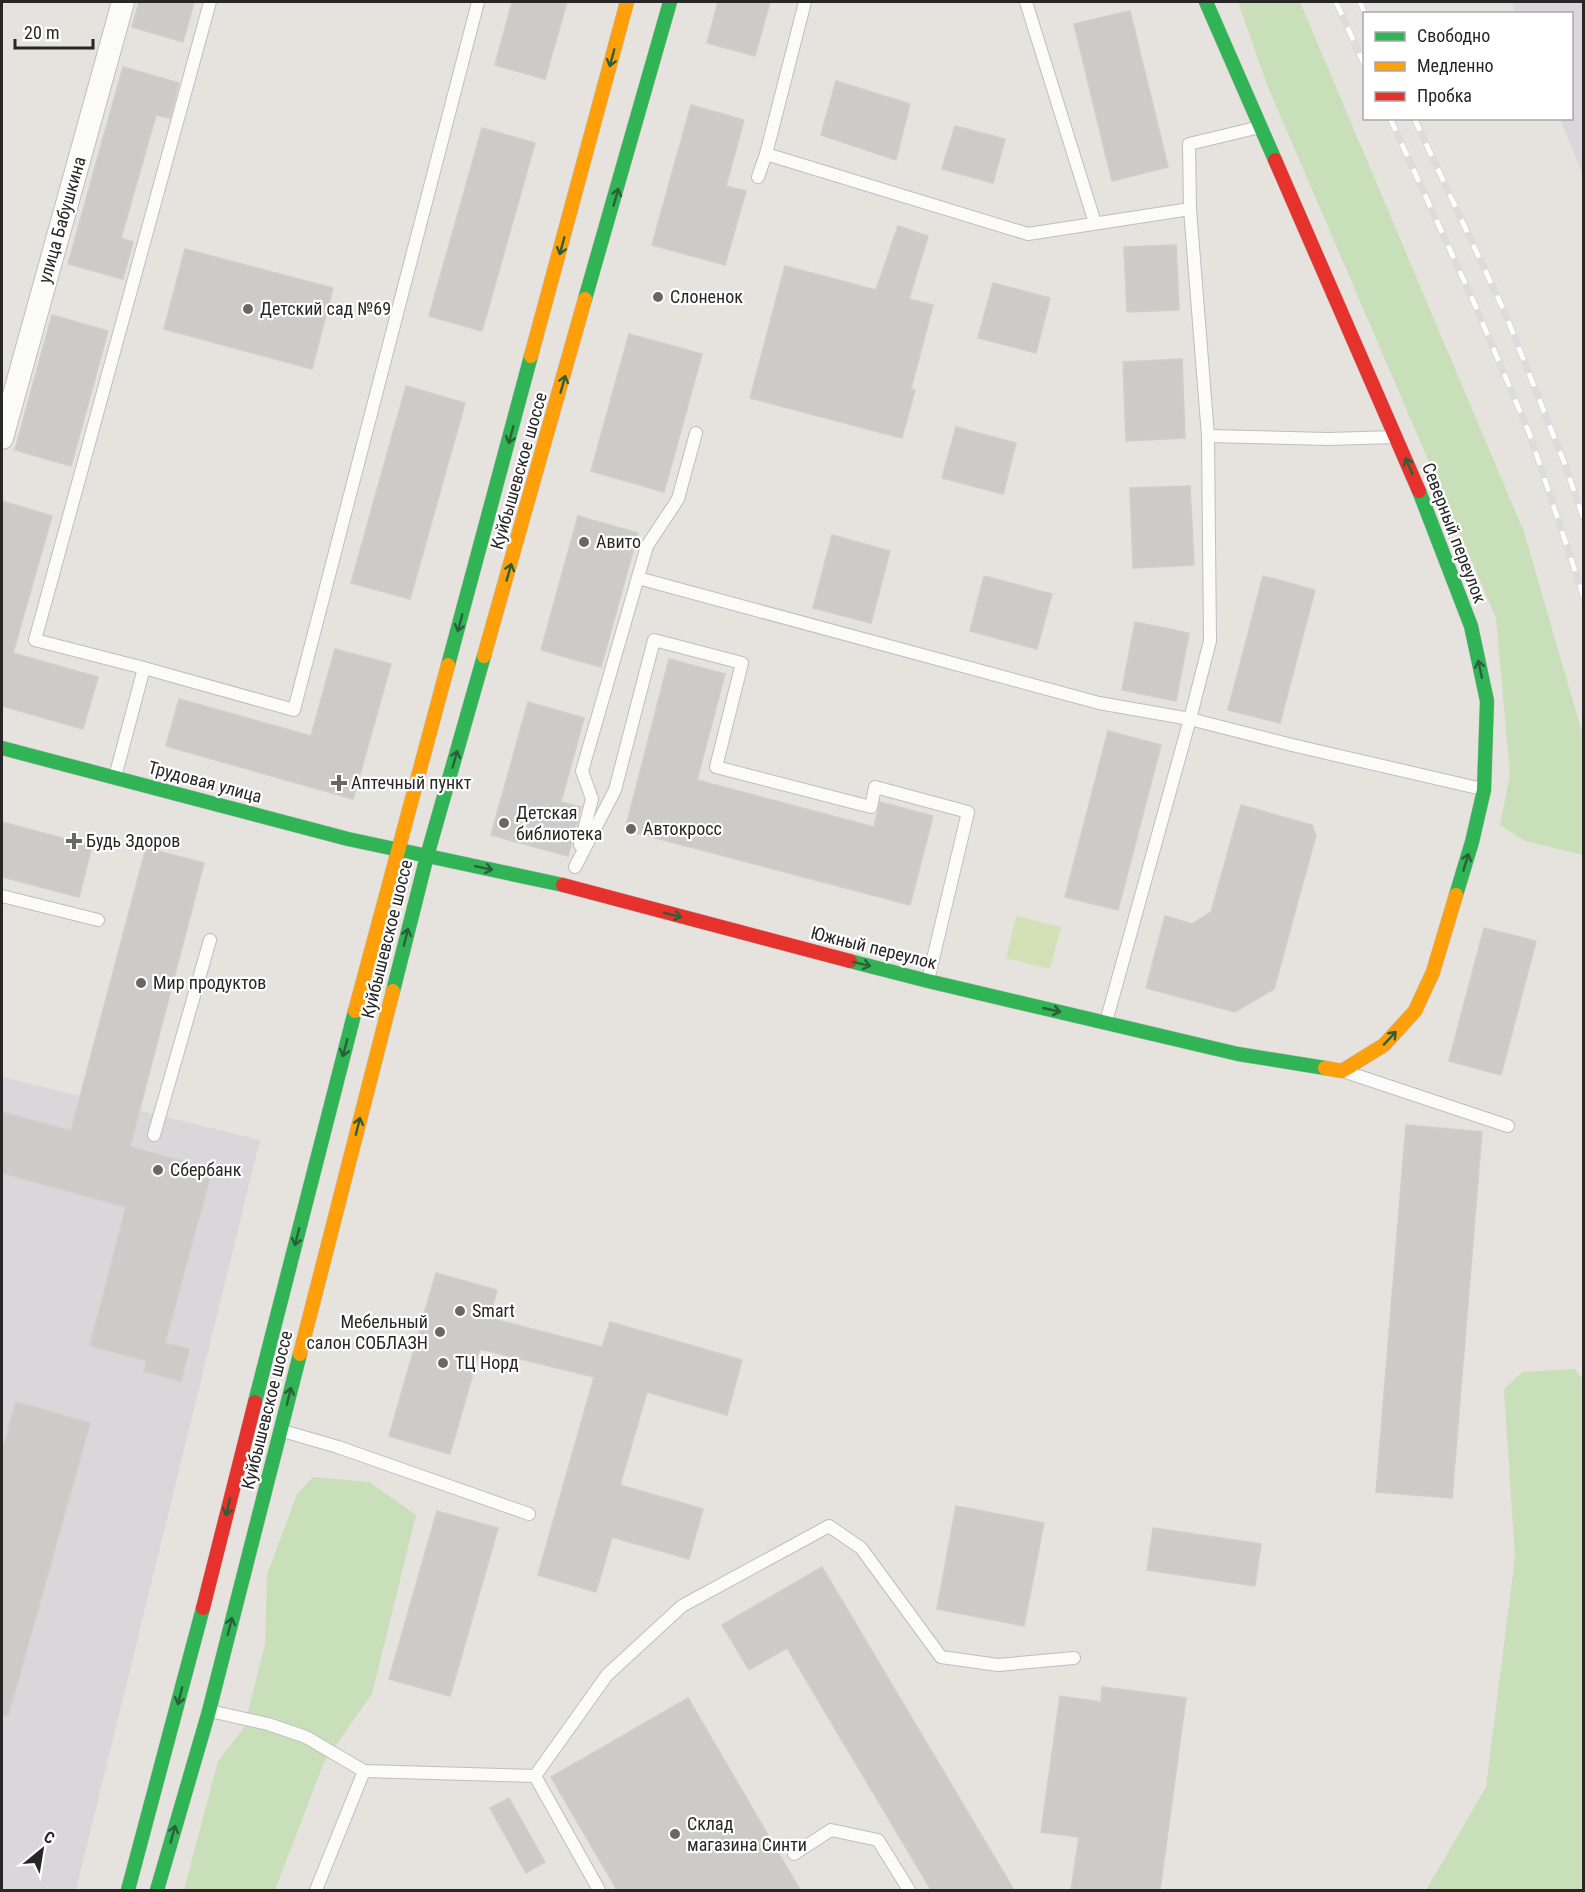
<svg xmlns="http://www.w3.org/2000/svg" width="1585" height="1892" font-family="'Roboto Condensed',sans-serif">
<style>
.industrial{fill:#d9d7d9}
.green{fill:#c8dfb9}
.pitch{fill:#d2e2b6}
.building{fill:#cdcac7;stroke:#d1ceca;stroke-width:1.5}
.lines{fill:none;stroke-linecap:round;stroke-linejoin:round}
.lane-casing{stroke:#bfbebf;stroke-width:14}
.street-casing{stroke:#bfbebf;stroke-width:24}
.fast-casing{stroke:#bfbebf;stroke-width:15}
.slow-casing{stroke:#bfbebf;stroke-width:15}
.jam-casing{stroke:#bfbebf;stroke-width:15}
.lane{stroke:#fbfbfa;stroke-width:12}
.street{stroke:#fbfbfa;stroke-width:22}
.fast{stroke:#30b455;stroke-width:14}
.slow{stroke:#ff9f0a;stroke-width:14}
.jam{stroke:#e5322d;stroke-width:14}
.rail-casing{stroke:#dcdcdd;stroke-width:7}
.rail{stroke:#fff;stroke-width:4.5;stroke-dasharray:14;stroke-linecap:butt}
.oneway{stroke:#2b5f39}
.poi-dot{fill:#6a6867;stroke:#fff;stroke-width:2}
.labels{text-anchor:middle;stroke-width:4.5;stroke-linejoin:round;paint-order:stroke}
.street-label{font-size:18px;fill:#272727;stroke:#fff}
.poi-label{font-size:18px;fill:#272727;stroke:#fff;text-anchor:start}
</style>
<rect width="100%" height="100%" fill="#e6e2de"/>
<g class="industrial">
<polygon points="1511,2 1583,2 1583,175 1560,119 1572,118 1572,14 1516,13"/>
<polygon points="2,1077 260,1140 76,1890 2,1890"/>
</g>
<g class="green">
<polygon points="1240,2 1300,2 1524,532 1583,736 1583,855 1525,841 1500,825 1510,775 1496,618 1268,87 1239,5"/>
<polygon points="1575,1369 1584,1381 1583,1890 1426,1890 1486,1787 1515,1557 1504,1389 1523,1372"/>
<polygon points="313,1477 369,1482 416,1515 372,1694 324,1762 275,1890 184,1890 218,1761 244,1728 265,1644 267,1575 297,1494"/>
</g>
<polygon class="pitch" points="1016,916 1061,927 1050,969 1006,958"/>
<g class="building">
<polygon points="139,2 194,2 183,42 132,27"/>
<polygon points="512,2 567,2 545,79 495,65"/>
<polygon points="718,2 770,2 755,56 707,43"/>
<polygon points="1130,11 1168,167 1112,181 1074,24"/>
<polygon points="123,67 179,83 170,118 156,115 121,238 133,242 123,279 68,264"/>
<polygon points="836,81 910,104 896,160 821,135"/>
<polygon points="691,105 744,120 726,186 746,191 725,265 652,245"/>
<polygon points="955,126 1005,139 993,183 942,169"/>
<polygon points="482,128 535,143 482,331 429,316"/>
<polygon points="898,226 928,236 909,299 933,305 911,389 915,390 902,438 750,398 785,266 876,290"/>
<polygon points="1176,245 1179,310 1127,312 1124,247"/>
<polygon points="185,249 333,288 312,369 164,329"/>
<polygon points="993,283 1050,298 1036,353 978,338"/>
<polygon points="52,315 108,331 71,466 15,450"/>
<polygon points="629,334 702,354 664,492 591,471"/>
<polygon points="1182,359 1185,438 1126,441 1123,362"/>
<polygon points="406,386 465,403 410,599 351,583"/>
<polygon points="956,427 1016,443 1003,494 942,478"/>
<polygon points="1190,486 1194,565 1133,568 1130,488"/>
<polygon points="2,501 52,516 13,653 98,677 83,729 2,706"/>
<polygon points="578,516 638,533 601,667 541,650"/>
<polygon points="832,535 890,551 871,623 813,608"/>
<polygon points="984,576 1052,594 1037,649 970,631"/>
<polygon points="1263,576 1315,590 1280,723 1228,710"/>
<polygon points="1135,622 1189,633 1176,701 1122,690"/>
<polygon points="335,649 391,664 353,799 166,746 179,699 311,736"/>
<polygon points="669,659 725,674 697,780 874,827 880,802 933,816 910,905 625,830"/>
<polygon points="528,702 584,718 561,802 581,807 568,856 491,835"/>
<polygon points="1108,731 1161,745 1118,910 1065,897"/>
<polygon points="1241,805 1312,825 1316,835 1274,989 1235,1012 1146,988 1165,916 1192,924 1211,912"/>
<polygon points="2,822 92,846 79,897 2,877"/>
<polygon points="146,848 204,863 130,1147 212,1169 165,1343 189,1349 181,1381 144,1371 147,1361 90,1346 126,1207 2,1173 2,1112 71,1131"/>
<polygon points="1484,928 1536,941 1501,1075 1449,1061"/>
<polygon points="1406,1125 1482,1132 1452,1498 1376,1492"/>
<polygon points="436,1273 497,1290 489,1318 602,1347 610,1322 742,1360 727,1415 647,1392 620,1485 703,1509 689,1559 612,1537 596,1592 538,1575 594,1377 480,1349 450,1454 389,1436"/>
<polygon points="16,1402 90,1423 8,1716 2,1715 2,1452"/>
<polygon points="956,1506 1044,1523 1024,1626 937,1609"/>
<polygon points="437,1511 498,1528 450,1696 389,1679"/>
<polygon points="1153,1528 1261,1544 1255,1586 1147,1570"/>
<polygon points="822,1567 1014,1890 931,1890 787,1648 749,1670 722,1625"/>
<polygon points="1102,1687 1186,1698 1160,1890 1071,1890 1079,1837 1041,1832 1060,1696 1101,1702"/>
<polygon points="688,1698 800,1890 617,1890 551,1777"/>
<polygon points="509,1798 545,1862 526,1873 490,1808"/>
</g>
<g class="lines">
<defs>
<g id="lane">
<polyline points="210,2 35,640 144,668 294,710 478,2"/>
<polyline points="805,2 766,154 1028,234 1190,209"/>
<polyline points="1026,2 1095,223"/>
<polyline points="1260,127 1189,144 1190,209 1208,436 1210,641 1190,719 1292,745 1482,789"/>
<polyline points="758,177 766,154"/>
<polyline points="1208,436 1328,439 1395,437"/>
<polyline points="638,578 1099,703 1190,719 1106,1022"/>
<polyline points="115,777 144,668"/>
<polyline points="580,845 592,799 582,771 647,546 678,499 696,433"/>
<polyline points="575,867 615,790 654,640 742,663 716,767 871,807 875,787 968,812 928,980"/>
<polyline points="2,896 98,920"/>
<polyline points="1346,1072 1508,1126"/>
<polyline points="154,1135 210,940"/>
<polyline points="283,1431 338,1447 529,1514"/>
<polyline points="210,1711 268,1724 306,1737 364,1771 316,1890"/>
<polyline points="364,1771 535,1776 599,1890"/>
<polyline points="535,1776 607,1675 682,1606 829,1526 861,1548 941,1657 998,1665 1074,1658"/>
<polyline points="794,1854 831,1830 878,1840 909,1890"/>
</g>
<polyline id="street" points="2,438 123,2"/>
<g id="fast">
<polyline points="1206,2 1275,160"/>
<polyline points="585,299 670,2"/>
<polyline points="1419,491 1471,626 1487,701 1484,790 1472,842 1456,895"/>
<polyline points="448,665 531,356"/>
<polyline points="2,748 348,839 563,885"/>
<polyline points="850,961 928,981 1238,1054 1325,1068"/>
<polyline points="393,991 427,856 484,656"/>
<polyline points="255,1402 355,1011"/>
<polyline points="128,1890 203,1608"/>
<polyline points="157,1890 209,1711 300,1354"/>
</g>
<g id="slow">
<polyline points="531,356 627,2"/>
<polyline points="484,656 585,299"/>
<polyline points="355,1011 448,665"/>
<polyline points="1325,1068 1342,1071 1384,1045 1415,1011 1433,972 1456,895"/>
<polyline points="300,1354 393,991"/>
</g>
<g id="jam">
<polyline points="1275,160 1419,491"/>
<polyline points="563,885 850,961"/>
<polyline points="203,1608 255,1402"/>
</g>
</defs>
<use href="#lane" class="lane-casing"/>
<use href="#street" class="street-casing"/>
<use href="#fast" class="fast-casing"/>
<use href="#slow" class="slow-casing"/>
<use href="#jam" class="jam-casing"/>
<use href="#lane" class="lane"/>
<use href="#street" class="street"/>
<use href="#fast" class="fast"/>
<use href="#slow" class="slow"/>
<use href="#jam" class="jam"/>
<defs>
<g id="rail">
<polyline points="1336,2 1364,64"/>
<polyline points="1360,2 1365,14"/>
<polyline points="1390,118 1475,305 1530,435 1584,598"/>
<polyline points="1414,118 1505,313 1564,462 1584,520"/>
</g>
</defs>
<use href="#rail" class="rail-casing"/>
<use href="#rail" class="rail"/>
</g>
<defs><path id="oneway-shaft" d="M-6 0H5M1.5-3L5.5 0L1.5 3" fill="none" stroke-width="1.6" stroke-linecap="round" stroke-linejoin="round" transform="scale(1.5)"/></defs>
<g class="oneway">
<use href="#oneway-shaft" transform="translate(612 58) rotate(105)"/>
<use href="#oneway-shaft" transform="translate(616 197) rotate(-74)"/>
<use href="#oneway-shaft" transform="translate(562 246) rotate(105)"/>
<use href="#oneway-shaft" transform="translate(563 384) rotate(-74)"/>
<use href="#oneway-shaft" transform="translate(511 435) rotate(105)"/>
<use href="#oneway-shaft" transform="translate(1409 466) rotate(-113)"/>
<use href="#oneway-shaft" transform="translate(509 572) rotate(-74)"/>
<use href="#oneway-shaft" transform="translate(460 623) rotate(105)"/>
<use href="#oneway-shaft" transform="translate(1480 669) rotate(-102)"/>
<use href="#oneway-shaft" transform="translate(455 759) rotate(-74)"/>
<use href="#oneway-shaft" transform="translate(1466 862) rotate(-73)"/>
<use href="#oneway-shaft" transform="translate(484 868) rotate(12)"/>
<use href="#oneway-shaft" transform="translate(673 915) rotate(14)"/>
<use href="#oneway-shaft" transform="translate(406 937) rotate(-76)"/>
<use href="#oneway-shaft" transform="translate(862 964) rotate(14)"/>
<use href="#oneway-shaft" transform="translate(1052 1010) rotate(13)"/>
<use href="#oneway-shaft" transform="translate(1390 1038) rotate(-47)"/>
<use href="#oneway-shaft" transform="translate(345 1048) rotate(105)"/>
<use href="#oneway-shaft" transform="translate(358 1126) rotate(-76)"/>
<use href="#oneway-shaft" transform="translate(297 1237) rotate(104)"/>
<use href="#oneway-shaft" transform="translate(289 1396) rotate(-76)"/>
<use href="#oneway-shaft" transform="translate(228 1507) rotate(104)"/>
<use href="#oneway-shaft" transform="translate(230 1626) rotate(-76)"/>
<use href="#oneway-shaft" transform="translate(180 1696) rotate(104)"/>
<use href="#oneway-shaft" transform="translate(173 1834) rotate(-74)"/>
</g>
<g class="poi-dot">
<circle cx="658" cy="297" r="6"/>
<circle cx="248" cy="309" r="6"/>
<circle cx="584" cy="542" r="6"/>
<path d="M336 774h6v6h6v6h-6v6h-6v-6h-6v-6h6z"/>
<circle cx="504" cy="823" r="6"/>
<circle cx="631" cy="829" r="6"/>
<path d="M71 832h6v6h6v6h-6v6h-6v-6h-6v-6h6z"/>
<circle cx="141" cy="983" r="6"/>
<circle cx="158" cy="1170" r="6"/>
<circle cx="460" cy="1311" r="6"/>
<circle cx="440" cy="1332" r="6"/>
<circle cx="443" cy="1363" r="6"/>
<circle cx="675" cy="1834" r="6"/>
</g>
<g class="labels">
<g class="street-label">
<text transform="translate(62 220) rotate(-74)" y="6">улица Бабушкина</text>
<text transform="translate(519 471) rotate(-74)" y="6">Куйбышевское шоссе</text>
<text transform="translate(1454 533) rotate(69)" y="6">Северный переулок</text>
<text transform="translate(205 782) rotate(15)" y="6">Трудовая улица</text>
<text transform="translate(387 939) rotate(-76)" y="6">Куйбышевское шоссе</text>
<text transform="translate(874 948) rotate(14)" y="6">Южный переулок</text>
<text transform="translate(267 1410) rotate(-76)" y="6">Куйбышевское шоссе</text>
</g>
<g class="poi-label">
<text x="670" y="303">Слоненок</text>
<text x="260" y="315">Детский сад №69</text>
<text x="596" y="548">Авито</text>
<text x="351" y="789">Аптечный пункт</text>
<text x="516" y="819">Детская<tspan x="516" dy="21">библиотека</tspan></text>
<text x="643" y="835">Автокросс</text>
<text x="86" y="847">Будь Здоров</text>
<text x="153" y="989">Мир продуктов</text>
<text x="170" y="1176">Сбербанк</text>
<text x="472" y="1317">Smart</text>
<text x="428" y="1328" text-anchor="end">Мебельный<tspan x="428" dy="21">салон СОБЛАЗН</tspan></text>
<text x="455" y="1369">ТЦ Норд</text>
<text x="687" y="1830">Склад<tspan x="687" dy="21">магазина Синти</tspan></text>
</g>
</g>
<rect width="1585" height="1892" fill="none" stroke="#272727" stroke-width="6"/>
<rect x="1363" y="12" width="210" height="108" fill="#ffffff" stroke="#a9a9a9" stroke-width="1.5"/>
<rect x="1375" y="32" width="30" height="9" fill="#30b455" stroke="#a9a9a9" stroke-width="1.5"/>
<text x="1417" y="42" font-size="18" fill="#272727">Свободно</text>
<rect x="1375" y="62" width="30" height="9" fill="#ff9f0a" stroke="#a9a9a9" stroke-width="1.5"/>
<text x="1417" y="72" font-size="18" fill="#272727">Медленно</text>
<rect x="1375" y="92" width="30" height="9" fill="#e5322d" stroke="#a9a9a9" stroke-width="1.5"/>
<text x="1417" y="102" font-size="18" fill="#272727">Пробка</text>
<g transform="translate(42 1850) rotate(30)" stroke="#ffffff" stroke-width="4.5" paint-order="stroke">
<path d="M0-4.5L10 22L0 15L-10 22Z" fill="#272727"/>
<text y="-9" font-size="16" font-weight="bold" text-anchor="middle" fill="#272727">С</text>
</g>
<path d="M15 39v9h78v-9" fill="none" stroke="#272727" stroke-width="3"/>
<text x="24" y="39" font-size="18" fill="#272727" stroke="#ffffff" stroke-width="4.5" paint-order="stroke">20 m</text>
</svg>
